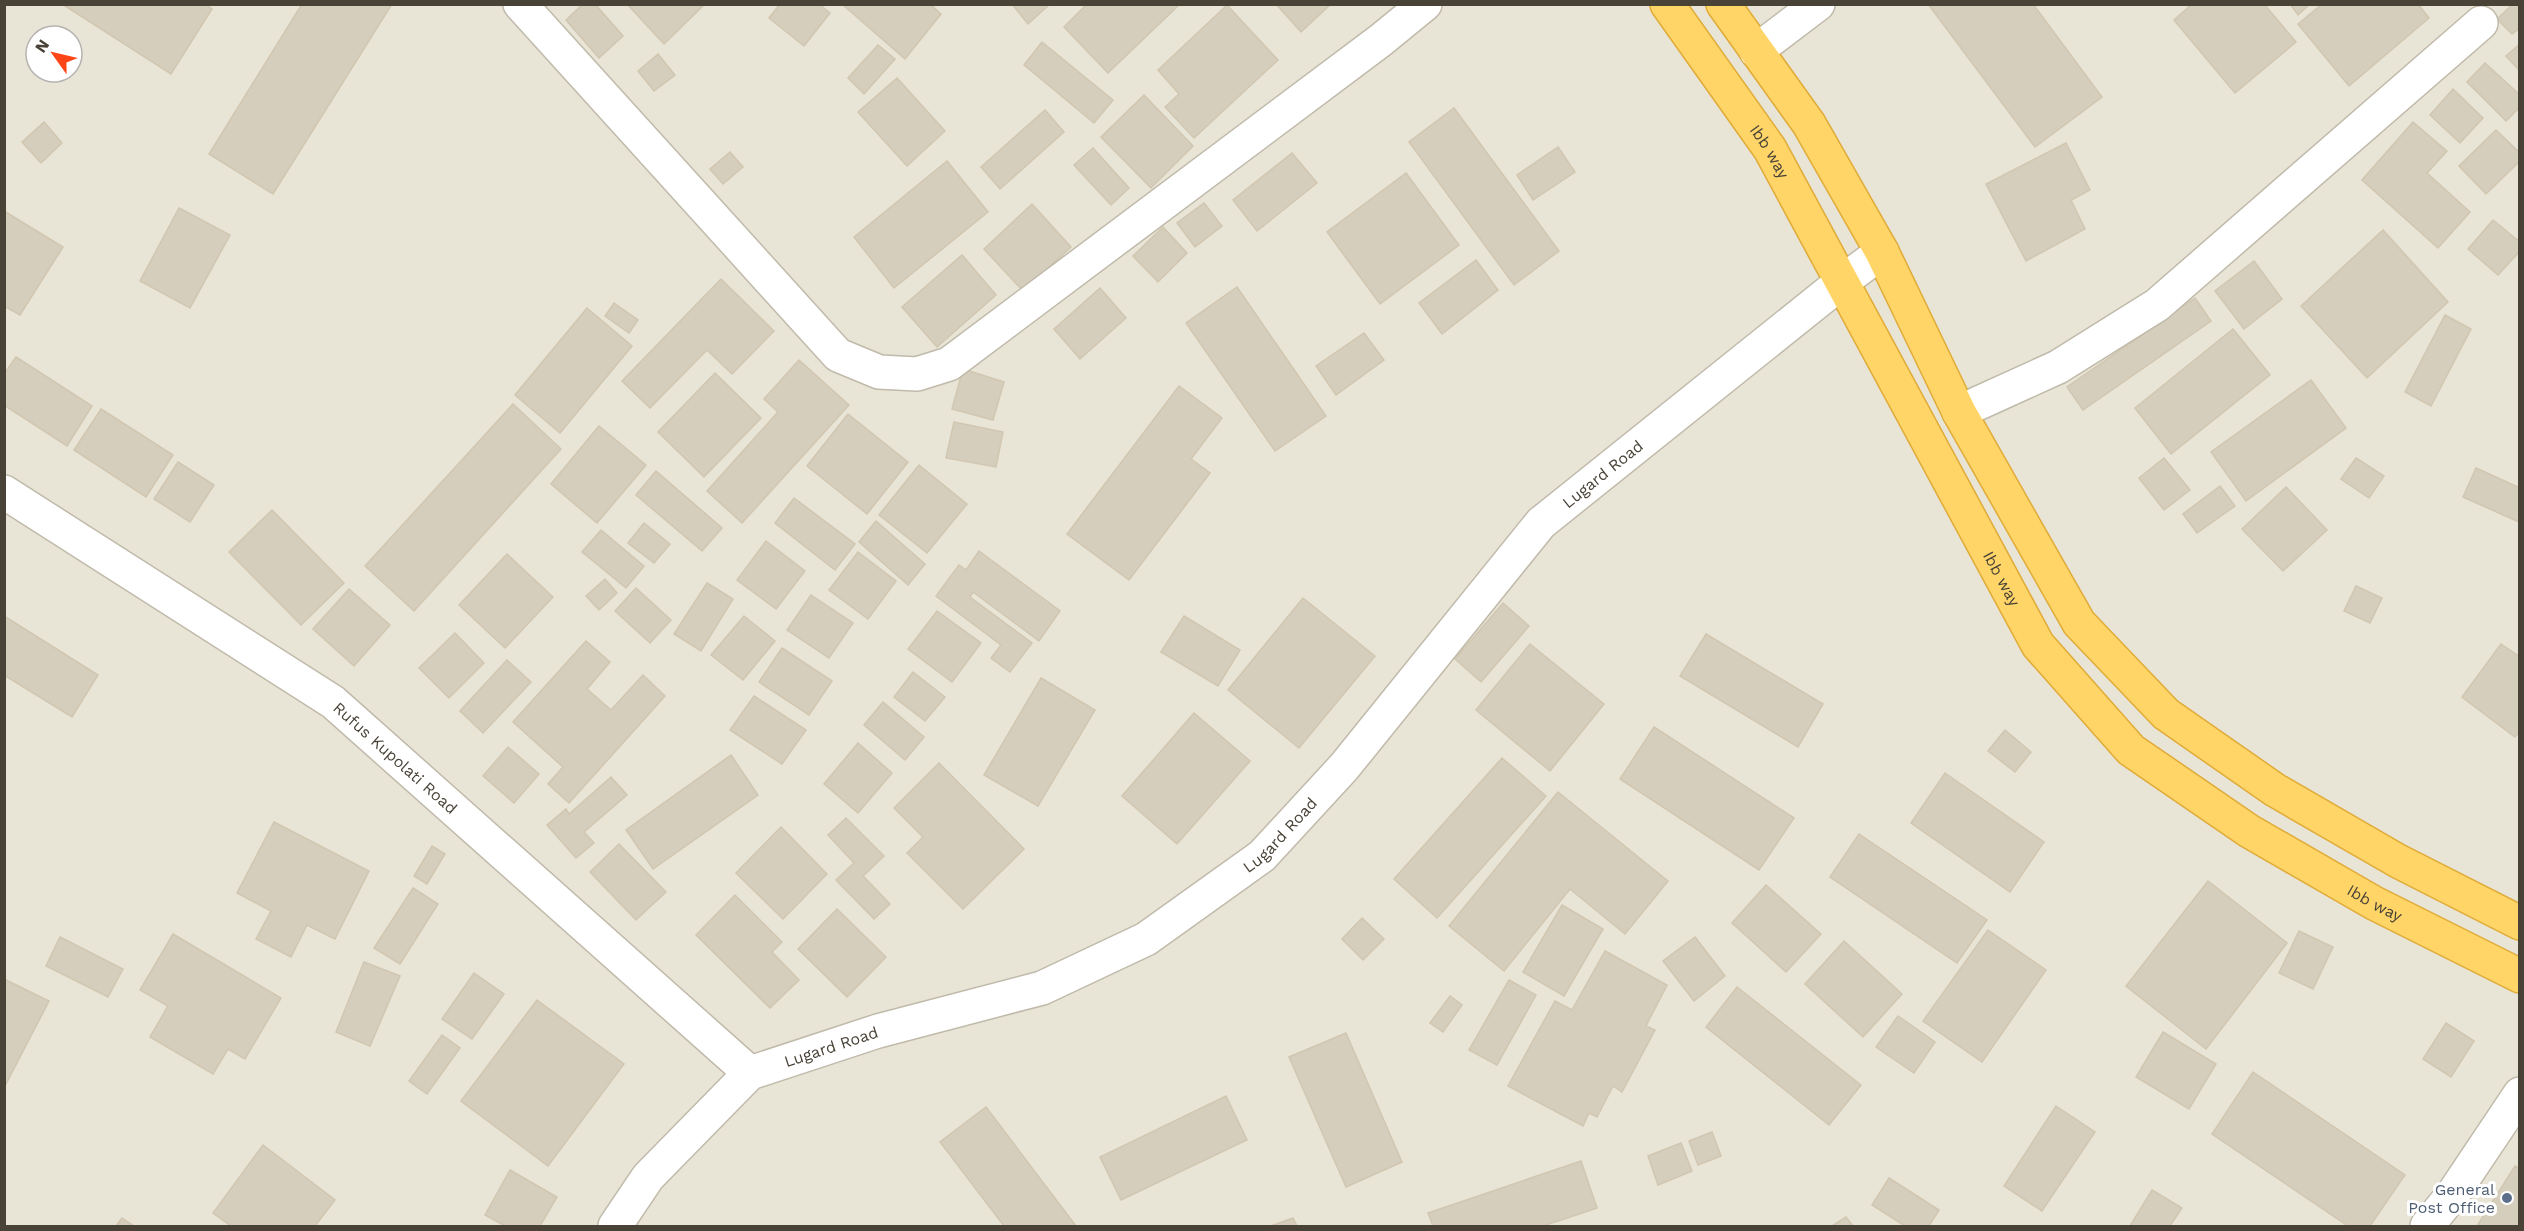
<svg xmlns="http://www.w3.org/2000/svg" width="2524" height="1231" font-family="'Work Sans',sans-serif">
<style>
.residential{fill:#e8e4d6;fill-rule:evenodd}
.building{fill:#d6cebd;stroke:#d1c6b0;stroke-width:1.5}
.lines{fill:none;stroke-linecap:round;stroke-linejoin:round}
.street-casing{stroke:#c0baaa;stroke-width:36}
.highway-casing{stroke:#e0ab37;stroke-width:36}
.street{stroke:#fff;stroke-width:33}
.highway{stroke:#ffd568;stroke-width:33}
.service-dot{fill:#5c6f8a;stroke:#fff;stroke-width:2}
.labels{text-anchor:middle;stroke-width:6;stroke-linejoin:round;paint-order:stroke}
.street-label{font-size:16px;fill:#484237;stroke:#fff}
.service-label{font-size:16px;fill:#4e5e75;stroke:#fff;text-anchor:end}
</style>
<rect width="100%" height="100%" fill="#f4f1e8"/>
<path class="residential" d="M5,5H2519V1226H5ZM36,36H72V72H36Z"/>
<g class="building">
<polygon points="62,4 205,4 212,9 171,74"/>
<polygon points="302,4 392,4 273,194 209,154"/>
<polygon points="583,4 595,4 623,36 599,58 566,20"/>
<polygon points="627,4 705,4 664,44"/>
<polygon points="780,4 819,4 830,13 804,46 769,18"/>
<polygon points="842,4 930,4 941,14 905,59"/>
<polygon points="1012,4 1050,4 1028,24"/>
<polygon points="1087,4 1180,4 1108,73 1064,27"/>
<polygon points="1276,4 1331,4 1301,32"/>
<polygon points="1928,4 2033,4 2102,97 2035,147"/>
<polygon points="2192,4 2264,4 2296,42 2235,93 2174,20"/>
<polygon points="2290,4 2310,4 2298,15"/>
<polygon points="2322,4 2418,4 2429,18 2349,86 2298,24"/>
<polygon points="2513,4 2520,4 2520,28 2512,34 2497,19"/>
<polygon points="1227,5 1278,60 1194,138 1165,107 1179,94 1158,70"/>
<polygon points="1042,42 1113,100 1094,123 1024,65"/>
<polygon points="2520,44 2520,71 2506,56"/>
<polygon points="878,45 895,59 864,94 848,78"/>
<polygon points="658,54 675,75 654,91 638,71"/>
<polygon points="2485,63 2520,95 2520,107 2506,121 2467,82"/>
<polygon points="897,78 945,131 907,166 858,112"/>
<polygon points="2453,89 2483,118 2460,143 2430,115"/>
<polygon points="1144,95 1193,146 1151,188 1101,137"/>
<polygon points="1454,108 1559,251 1514,285 1409,142"/>
<polygon points="1045,110 1064,132 1000,189 981,167"/>
<polygon points="44,122 62,143 41,163 22,142"/>
<polygon points="2413,122 2447,151 2427,173 2470,212 2438,248 2362,180"/>
<polygon points="2496,130 2520,153 2520,161 2486,194 2459,166"/>
<polygon points="2066,143 2090,190 2071,200 2085,229 2026,261 1986,184"/>
<polygon points="1558,147 1575,172 1533,200 1517,175"/>
<polygon points="1093,148 1129,188 1111,205 1074,165"/>
<polygon points="730,152 743,167 723,184 710,169"/>
<polygon points="1292,153 1317,183 1257,231 1233,200"/>
<polygon points="947,161 988,212 894,288 854,237"/>
<polygon points="1406,173 1459,245 1380,304 1327,232"/>
<polygon points="1204,203 1222,226 1195,247 1177,223"/>
<polygon points="1032,204 1071,247 1023,291 984,249"/>
<polygon points="179,208 230,235 190,308 140,281"/>
<polygon points="4,211 63,247 20,315 4,306"/>
<polygon points="2493,220 2520,242 2520,251 2498,275 2468,249"/>
<polygon points="1163,227 1187,253 1158,282 1133,256"/>
<polygon points="2383,230 2448,302 2367,378 2301,306"/>
<polygon points="962,255 996,295 937,347 902,307"/>
<polygon points="1476,260 1498,290 1442,334 1419,303"/>
<polygon points="2254,261 2282,299 2244,329 2215,291"/>
<polygon points="721,279 774,331 732,374 707,350 650,408 622,381"/>
<polygon points="1237,287 1326,416 1275,451 1186,323"/>
<polygon points="1100,288 1126,318 1080,359 1054,329"/>
<polygon points="2195,298 2211,321 2083,410 2067,387"/>
<polygon points="614,303 638,320 629,333 605,316"/>
<polygon points="587,308 632,346 560,433 515,395"/>
<polygon points="2445,315 2471,329 2431,406 2405,392"/>
<polygon points="2233,329 2270,375 2171,454 2135,408"/>
<polygon points="1364,333 1384,360 1336,395 1316,366"/>
<polygon points="16,357 92,406 67,446 4,405 4,374"/>
<polygon points="799,360 849,405 742,523 707,491 778,412 764,399"/>
<polygon points="963,369 1004,382 993,420 952,409"/>
<polygon points="715,373 761,418 704,477 658,432"/>
<polygon points="2311,380 2346,428 2246,501 2211,452"/>
<polygon points="1179,386 1222,418 1191,459 1210,473 1129,580 1067,534"/>
<polygon points="513,404 561,449 414,611 365,566"/>
<polygon points="101,409 173,455 146,497 74,450"/>
<polygon points="848,414 908,462 867,514 807,466"/>
<polygon points="954,422 1003,432 996,467 946,458"/>
<polygon points="599,426 646,465 597,523 551,484"/>
<polygon points="2164,458 2190,490 2164,510 2139,478"/>
<polygon points="2356,458 2384,476 2369,498 2341,479"/>
<polygon points="178,462 214,485 190,522 154,499"/>
<polygon points="919,465 967,504 927,553 879,515"/>
<polygon points="2476,468 2520,488 2519,522 2463,497"/>
<polygon points="656,471 722,528 702,551 636,495"/>
<polygon points="2220,486 2235,506 2197,533 2183,514"/>
<polygon points="2286,487 2327,530 2283,571 2242,529"/>
<polygon points="794,498 855,544 835,570 775,523"/>
<polygon points="272,510 344,583 301,625 229,552"/>
<polygon points="876,521 925,564 908,585 859,542"/>
<polygon points="644,523 670,544 654,563 628,543"/>
<polygon points="601,530 644,566 626,588 582,552"/>
<polygon points="766,541 805,571 776,609 737,580"/>
<polygon points="979,551 1060,611 1039,641 973,592 970,597 1032,643 1010,672 991,658 1001,645 936,596 959,565 966,570"/>
<polygon points="858,552 896,581 868,619 829,590"/>
<polygon points="507,554 553,597 505,648 459,605"/>
<polygon points="605,579 617,593 599,610 586,596"/>
<polygon points="707,583 733,599 701,651 674,634"/>
<polygon points="2356,586 2382,598 2370,623 2344,611"/>
<polygon points="636,588 671,620 650,643 615,611"/>
<polygon points="349,589 390,625 354,666 313,629"/>
<polygon points="811,595 853,623 829,658 787,630"/>
<polygon points="1303,598 1375,656 1299,748 1228,690"/>
<polygon points="1503,603 1529,626 1481,682 1455,659"/>
<polygon points="937,611 981,643 952,682 908,649"/>
<polygon points="4,616 98,675 72,717 4,675"/>
<polygon points="744,616 775,641 743,680 711,655"/>
<polygon points="1184,616 1240,650 1218,686 1161,652"/>
<polygon points="455,633 484,663 449,698 419,668"/>
<polygon points="1706,634 1823,704 1798,747 1680,676"/>
<polygon points="586,641 610,662 587,689 611,710 643,675 665,696 569,803 548,784 563,767 513,722"/>
<polygon points="1530,644 1604,704 1550,771 1476,710"/>
<polygon points="2501,644 2520,657 2520,731 2515,737 2462,697"/>
<polygon points="782,648 832,681 809,715 759,682"/>
<polygon points="507,660 531,682 483,733 460,711"/>
<polygon points="913,672 945,697 925,721 894,697"/>
<polygon points="1041,678 1095,710 1038,806 984,775"/>
<polygon points="754,696 806,730 782,764 730,730"/>
<polygon points="883,702 924,737 905,760 864,725"/>
<polygon points="1194,713 1250,761 1177,844 1122,796"/>
<polygon points="1654,727 1794,818 1759,870 1620,779"/>
<polygon points="2005,730 2031,752 2015,772 1988,751"/>
<polygon points="858,743 892,773 858,813 824,784"/>
<polygon points="508,747 539,774 514,803 483,776"/>
<polygon points="731,755 758,795 653,869 626,830"/>
<polygon points="1502,758 1546,796 1437,918 1394,879"/>
<polygon points="939,763 1024,849 963,909 907,853 923,837 894,808"/>
<polygon points="1945,773 2044,842 2010,892 1911,823"/>
<polygon points="611,777 627,795 584,832 594,843 576,858 547,825 566,809 569,814"/>
<polygon points="1558,792 1668,881 1625,934 1570,889 1504,971 1449,926"/>
<polygon points="846,818 884,856 863,876 890,904 874,919 836,880 854,863 828,835"/>
<polygon points="274,822 369,871 335,939 307,925 291,957 256,939 271,911 237,893"/>
<polygon points="781,827 827,874 783,919 736,873"/>
<polygon points="1859,834 1987,920 1957,963 1830,877"/>
<polygon points="619,844 666,892 636,920 590,872"/>
<polygon points="432,846 445,854 427,884 414,876"/>
<polygon points="2208,881 2287,943 2206,1049 2126,986"/>
<polygon points="1766,885 1821,934 1786,972 1732,923"/>
<polygon points="413,888 438,904 400,964 374,948"/>
<polygon points="735,895 782,942 772,952 799,980 770,1008 696,935"/>
<polygon points="1562,905 1603,929 1564,996 1523,972"/>
<polygon points="837,909 886,957 847,997 798,949"/>
<polygon points="1362,918 1384,939 1363,960 1342,939"/>
<polygon points="1988,930 2046,970 1982,1062 1923,1021"/>
<polygon points="2299,931 2333,947 2313,989 2279,973"/>
<polygon points="173,934 281,998 245,1059 228,1049 213,1074 150,1037 168,1006 140,990"/>
<polygon points="60,937 123,969 108,997 46,966"/>
<polygon points="1695,937 1725,976 1694,1001 1663,961"/>
<polygon points="1844,941 1902,994 1863,1037 1805,984"/>
<polygon points="1605,951 1667,985 1646,1026 1655,1030 1622,1092 1613,1086 1597,1117 1589,1113 1583,1126 1508,1086 1555,1001 1572,1010"/>
<polygon points="364,962 400,976 370,1046 336,1032"/>
<polygon points="474,973 504,994 472,1039 442,1019"/>
<polygon points="4,979 49,1001 4,1088"/>
<polygon points="1509,980 1536,995 1497,1065 1469,1050"/>
<polygon points="1737,987 1861,1085 1829,1125 1706,1027"/>
<polygon points="1450,996 1462,1005 1443,1032 1430,1023"/>
<polygon points="537,1000 624,1064 548,1166 461,1101"/>
<polygon points="1898,1016 1935,1042 1914,1073 1876,1047"/>
<polygon points="2446,1023 2474,1041 2451,1077 2423,1059"/>
<polygon points="2163,1032 2216,1064 2189,1109 2136,1077"/>
<polygon points="1346,1033 1402,1162 1346,1187 1289,1057"/>
<polygon points="442,1035 460,1048 427,1094 409,1081"/>
<polygon points="2253,1072 2405,1175 2370,1226 2348,1226 2212,1134"/>
<polygon points="1226,1096 1247,1140 1121,1200 1100,1157"/>
<polygon points="2056,1106 2095,1132 2042,1211 2004,1186"/>
<polygon points="986,1107 1076,1226 1004,1226 940,1142"/>
<polygon points="1712,1132 1721,1156 1698,1165 1689,1141"/>
<polygon points="1681,1143 1692,1171 1658,1185 1648,1156"/>
<polygon points="263,1145 335,1200 315,1226 231,1226 213,1213"/>
<polygon points="1581,1161 1597,1208 1543,1226 1433,1226 1428,1213"/>
<polygon points="2515,1166 2520,1169 2520,1226 2477,1226"/>
<polygon points="510,1170 557,1197 540,1226 505,1226 485,1215"/>
<polygon points="1889,1178 1939,1210 1929,1226 1905,1226 1872,1205"/>
<polygon points="2152,1190 2182,1208 2170,1226 2130,1226"/>
<polygon points="1846,1217 1853,1226 1832,1226"/>
<polygon points="122,1218 134,1226 116,1226"/>
<polygon points="1293,1218 1297,1226 1271,1226"/>
</g>
<g class="lines">
<defs>
<g id="street">
<polyline points="520,4 838,355 879,372 917,374 949,364 1381,40 1425,4"/>
<polyline points="1756,51 1818,4"/>
<polyline points="1959,412 2058,367 2157,305 2481,23"/>
<path id="s1" d="M4,492L333,702L750,1073"/>
<path id="s2" d="M615,1226L648,1177L750,1073L878,1031L1042,988L1146,939L1262,856L1344,767L1541,523L1843,281L1882,252"/>
<polyline points="2427,1226 2453,1194 2520,1094"/>
</g>
<g id="highway">
<path id="s3" d="M1667,4L1770,149L2038,645L2131,750L2249,831L2374,903L2520,976"/>
<polyline points="1723,4 1809,124 1882,252 1959,412 2079,623 2166,714 2275,790 2398,861 2520,923"/>
</g>
</defs>
<use href="#street" class="street-casing"/>
<use href="#highway" class="highway-casing"/>
<use href="#street" class="street"/>
<use href="#highway" class="highway"/>
</g>
<circle class="service-dot" cx="2507" cy="1198" r="6"/>
<g class="labels">
<g class="street-label">
<text dy="6" stroke="none"><textPath href="#s3" startOffset="180">Ibb way</textPath></text>
<text dy="6" stroke="none"><textPath href="#s2" startOffset="1280">Lugard Road</textPath></text>
<text dy="6" stroke="none"><textPath href="#s3" startOffset="666">Ibb way</textPath></text>
<text dy="6" stroke="none"><textPath href="#s1" startOffset="474">Rufus Kupolati Road</textPath></text>
<text dy="6" stroke="none"><textPath href="#s2" startOffset="794">Lugard Road</textPath></text>
<text dy="6" stroke="none"><textPath href="#s3" startOffset="1170">Ibb way</textPath></text>
<text dy="6" stroke="none"><textPath href="#s2" startOffset="290">Lugard Road</textPath></text>
</g>
<g class="service-label">
<text x="2495" y="1195">General<tspan x="2495" dy="18">Post Office</tspan></text>
</g>
</g>
<rect width="2524" height="1231" fill="none" stroke="#484237" stroke-width="12"/>
<g transform="translate(54 54) rotate(304)"><circle r="28" fill="#ffffff" stroke="#b6b3af" stroke-width="1.5"/>
<path d="M0-4.5L10 22L0 15L-10 22Z" fill="#fd4617"/>
<text y="-9" font-size="16" font-weight="bold" text-anchor="middle" fill="#484237">N</text>
</g>
</svg>
